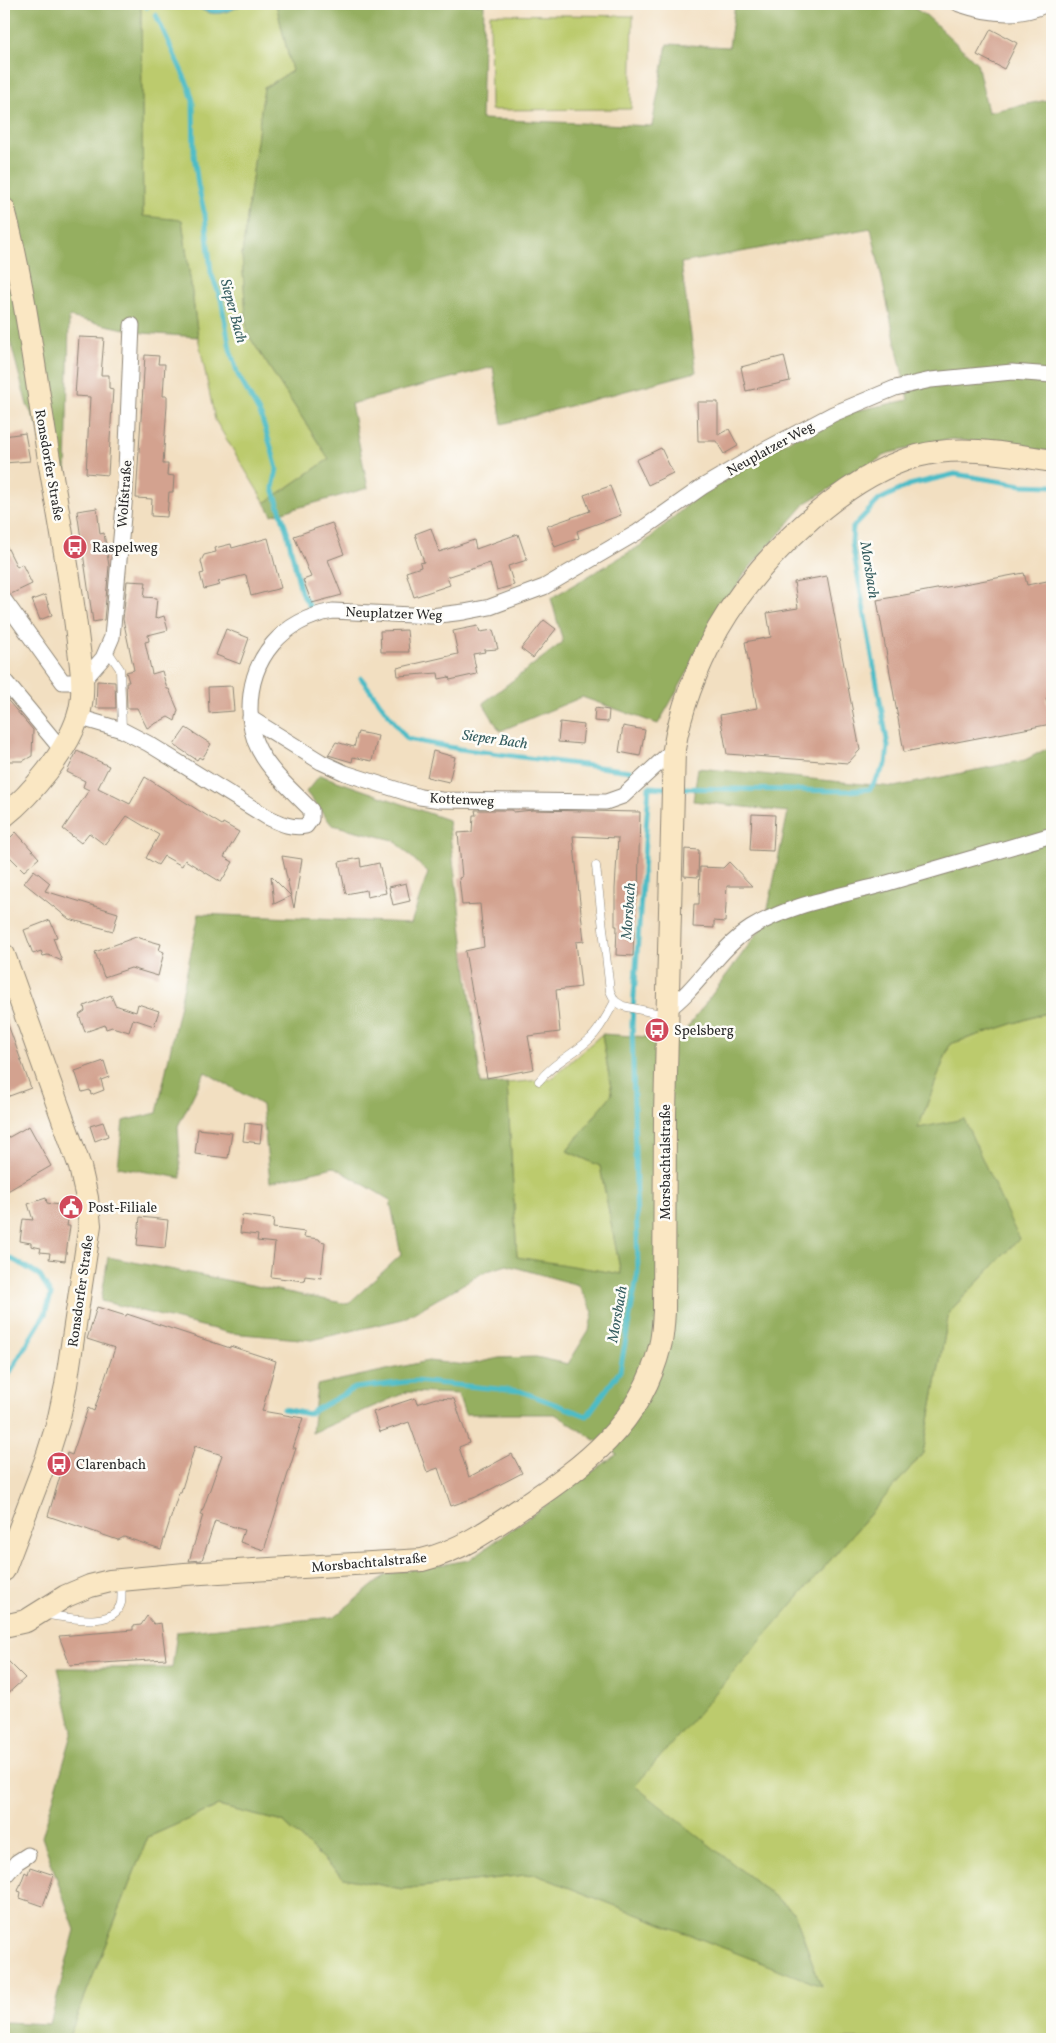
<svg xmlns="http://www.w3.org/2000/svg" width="1056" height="2043" font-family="Vollkorn,serif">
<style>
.green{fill:#bccb6d;stroke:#747b4c}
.forest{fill:#95af60;stroke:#606d46}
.water{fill:#4ebcc6;stroke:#3c7478}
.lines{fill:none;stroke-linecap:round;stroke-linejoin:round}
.stream{stroke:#4ebcc6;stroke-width:5}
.building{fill:#d3a28f}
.lane-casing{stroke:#8e8576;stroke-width:9}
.street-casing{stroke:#8e8576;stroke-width:17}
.secondary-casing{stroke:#8e8576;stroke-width:24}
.lane{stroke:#fff;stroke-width:8}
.street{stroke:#fff;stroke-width:15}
.secondary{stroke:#fae7c3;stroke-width:22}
.labels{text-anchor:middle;stroke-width:5;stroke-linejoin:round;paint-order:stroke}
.street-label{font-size:14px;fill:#2b2b2b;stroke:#fdfcf7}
.poi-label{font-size:14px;fill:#2b2b2b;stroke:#fdfcf7;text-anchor:start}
.water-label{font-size:15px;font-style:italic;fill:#375e61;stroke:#fdfcf7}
</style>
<rect width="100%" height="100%" fill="#fdfcf7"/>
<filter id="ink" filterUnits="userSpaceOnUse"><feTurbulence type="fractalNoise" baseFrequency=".02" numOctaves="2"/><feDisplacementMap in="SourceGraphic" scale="10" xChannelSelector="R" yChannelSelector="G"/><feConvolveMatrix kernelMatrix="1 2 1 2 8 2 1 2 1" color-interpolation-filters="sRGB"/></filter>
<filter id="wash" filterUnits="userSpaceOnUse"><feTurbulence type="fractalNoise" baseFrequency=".0096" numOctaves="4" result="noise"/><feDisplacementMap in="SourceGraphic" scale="20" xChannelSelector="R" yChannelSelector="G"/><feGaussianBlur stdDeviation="1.12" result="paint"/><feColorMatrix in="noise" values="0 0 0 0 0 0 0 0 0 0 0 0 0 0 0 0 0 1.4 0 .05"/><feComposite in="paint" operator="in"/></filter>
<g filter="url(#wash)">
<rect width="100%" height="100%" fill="#f2dfc1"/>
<g class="green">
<polygon points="141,4 276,4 292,71 264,88 242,255 247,333 329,459 265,503 215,420 198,337 182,220 143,217"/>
<polygon points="490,14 633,16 631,109 491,110"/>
<polygon points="1052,1011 1052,2039 68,2039 148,1837 218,1806 283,1822 344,1878 402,1889 534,1874 820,1985 794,1912 634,1786 923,1453 949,1312 1019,1239 918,1128 950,1044"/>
<polygon points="602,1034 612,1094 567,1151 600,1166 621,1274 517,1258 507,1083 551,1079"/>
</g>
<g class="forest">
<polygon points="4,4 141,4 143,216 182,220 198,337 143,333 69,317 66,479 27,405 4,317"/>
<polygon points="276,4 484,4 481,119 652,126 667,44 729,47 735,4 907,4 927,16 977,63 988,112 1052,99 1052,452 952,439 889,453 806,503 744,574 658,724 582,697 500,731 483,703 563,642 551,598 643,544 701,493 830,416 908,400 871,228 681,263 696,372 502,424 493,367 351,404 368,488 272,515 265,503 329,459 247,333 242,255 264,88 292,71"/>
<polygon points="1052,746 1052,1011 950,1044 918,1128 964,1119 1019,1239 949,1312 923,1453 635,1786 794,1912 821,1986 534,1874 402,1889 344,1878 283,1822 218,1806 148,1837 68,2039 4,2039 4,2022 50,2024 75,1930 42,1837 73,1731 58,1668 172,1668 177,1632 334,1617 387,1574 469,1560 617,1454 555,1414 465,1414 458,1394 407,1392 312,1433 317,1385 428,1361 467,1365 499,1358 536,1357 568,1364 589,1330 593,1312 578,1285 507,1265 484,1272 403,1319 312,1340 230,1333 101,1301 108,1257 348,1304 401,1255 390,1200 334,1167 270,1182 262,1105 205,1072 178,1126 181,1178 118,1167 123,1121 157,1113 199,914 411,923 428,873 394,840 332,825 306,792 320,775 448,820 481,1084 507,1083 517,1257 621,1274 600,1166 567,1151 612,1094 602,1034 679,1039 765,923 788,812 693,801 698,768 894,787 1025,760"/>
</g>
<path class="water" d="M194,4H243C226,14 210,19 194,4Z"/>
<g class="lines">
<g class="stream">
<polyline points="145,4 147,7"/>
<polyline points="156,15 189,87 193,101 194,155 198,185 205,215 211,273 221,299 230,349 238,375 261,416 271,447 277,469 273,488 287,532 301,592 310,607"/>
<polyline points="361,678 407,739 460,749 630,771 639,779"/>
<polyline points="677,788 848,791 870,789 886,764 888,746 852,543 853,527 879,500 909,485 955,474 1022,485 1052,486"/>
<polyline points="4,1255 21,1264 40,1276 51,1295 45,1314 4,1382"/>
<polyline points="283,1409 308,1414 355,1388 414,1381 520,1391 587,1416 620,1371 638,1272 632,1023 649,787 666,788"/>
</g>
</g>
<g id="blocks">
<g class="building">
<polygon points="991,29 1017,43 1004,69 977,55"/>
<polygon points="79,337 104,338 101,375 109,375 109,388 113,389 108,475 86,473 90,397 75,396"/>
<polygon points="145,355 159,356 158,364 165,364 163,396 167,396 167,405 163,464 168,464 167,475 174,476 173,492 169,492 167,517 151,516 152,499 136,498"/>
<polygon points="784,356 790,381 746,391 741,367"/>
<polygon points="697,402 718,402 718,435 729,429 738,446 724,454 716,441 698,441"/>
<polygon points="25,433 30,461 4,463 4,436"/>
<polygon points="661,448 673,473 648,485 636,460"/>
<polygon points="610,486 621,515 577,531 579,538 555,547 547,526 590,511 584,495"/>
<polygon points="97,508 100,534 104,533 109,566 104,620 93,622 77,511"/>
<polygon points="332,523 344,554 328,560 342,595 312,603 303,580 311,577 294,536"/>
<polygon points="431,528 439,552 474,540 476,549 518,534 527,560 508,566 514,585 497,590 490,563 447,577 450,585 414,597 406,572 421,567 420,563 424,562 415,534"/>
<polygon points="268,538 281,588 251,596 246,575 218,582 220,585 204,589 200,574 204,573 201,561 204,555 216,552 215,548 231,544 232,548"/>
<polygon points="4,541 17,567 22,564 32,584 11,594 7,591 4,585"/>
<polygon points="1024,573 1027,585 1052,580 1052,697 1046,698 1051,724 904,752 877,600"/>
<polygon points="827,576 860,750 848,763 727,754 720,715 757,708 745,642 771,637 767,613 798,608 794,582"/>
<polygon points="127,581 146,582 144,597 157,598 155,619 164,616 168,630 148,635 149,641 145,642 152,674 162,671 167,689 169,689 178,710 175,721 168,717 147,728 137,708 127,708 126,682 129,682 126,672 134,670 123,619"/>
<polygon points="45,595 52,615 40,620 32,600"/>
<polygon points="544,620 556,629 533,658 521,649"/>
<polygon points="478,626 480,632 493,630 498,649 484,650 485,652 473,654 477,674 450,680 449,677 439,679 438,673 398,676 397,668 458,654 453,631"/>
<polygon points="226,629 249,638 240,664 216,655"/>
<polygon points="407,630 409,652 381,652 380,631"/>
<polygon points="97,681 115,682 116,708 96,708"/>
<polygon points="232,686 234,711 209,713 208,687"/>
<polygon points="4,696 33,730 32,756 23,761 4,761"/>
<polygon points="595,708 609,710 608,722 594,721"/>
<polygon points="560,722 584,725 582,744 558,742"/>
<polygon points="623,726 645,730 640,756 619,752"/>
<polygon points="186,728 211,744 202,759 199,757 197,760 174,745"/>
<polygon points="358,732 378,736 372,761 353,757 352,762 328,755 336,742 354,747"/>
<polygon points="77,751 109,766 98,788 130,804 145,777 222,825 223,823 239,832 224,857 233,862 221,882 185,860 182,866 164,856 158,865 146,858 159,835 127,816 105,845 89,833 81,843 63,829 89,790 83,787 85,781 67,772"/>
<polygon points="433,751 455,757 449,782 427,777"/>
<polygon points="475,810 513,810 513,812 533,810 640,812 638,897 635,896 633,956 616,955 617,926 615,926 615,889 618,838 573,836 584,941 576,942 581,987 556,990 560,1032 528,1036 534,1069 487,1078 465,951 484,947 480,904 462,905 459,878 462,877 458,833 472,832 473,815 476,815"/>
<polygon points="752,814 775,815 773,851 750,850"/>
<polygon points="16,832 39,858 24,871 4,851 4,844"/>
<polygon points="685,849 699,850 698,877 684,876"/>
<polygon points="282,856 302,859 294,908 291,896 274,904 271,876 291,896"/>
<polygon points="360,858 361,867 379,863 386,893 367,897 366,890 346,894 339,862"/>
<polygon points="729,862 752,886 727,886 725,922 714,921 714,928 693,927 694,904 699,904 700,867 723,868"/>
<polygon points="34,870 50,883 45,891 118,913 113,931 69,919 24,883"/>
<polygon points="406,883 410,901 393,905 389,887"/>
<polygon points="50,920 57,937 53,938 62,961 48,955 43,956 41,951 33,954 24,930"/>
<polygon points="136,937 161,944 159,950 164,952 158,976 131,968 104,977 95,952"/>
<polygon points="111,995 115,1005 136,1012 138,1004 159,1011 154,1026 133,1019 129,1032 112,1027 106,1029 105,1025 85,1032 79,1015 85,1011 84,1006"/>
<polygon points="4,1019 6,1019 31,1088 4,1098"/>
<polygon points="104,1061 109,1077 101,1080 104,1090 91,1095 90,1090 82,1092 75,1071"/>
<polygon points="103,1122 108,1136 95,1141 90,1126"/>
<polygon points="245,1123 262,1125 260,1143 243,1141"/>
<polygon points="29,1126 51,1166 4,1193 4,1140"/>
<polygon points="198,1129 232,1133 228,1158 195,1154"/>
<polygon points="46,1198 47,1203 70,1207 67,1226 70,1226 65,1261 49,1259 50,1253 40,1252 41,1248 31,1246 31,1243 20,1241 23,1219 33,1220 28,1204"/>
<polygon points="242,1215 274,1219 273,1228 305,1232 304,1237 319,1239 320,1241 325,1242 321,1278 305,1276 304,1281 271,1277 275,1243 257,1241 258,1235 240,1233"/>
<polygon points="140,1217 168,1220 165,1248 137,1245"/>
<polygon points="97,1307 126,1316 127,1314 230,1348 230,1346 276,1361 262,1411 303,1418 293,1448 296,1448 264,1550 240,1542 244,1530 215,1521 202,1560 189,1561 203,1515 201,1515 222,1455 195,1446 181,1492 179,1492 161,1549 124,1537 118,1540 48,1516 67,1453 72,1455 88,1408 94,1411 115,1348 87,1339"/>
<polygon points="415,1398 417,1404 436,1398 454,1399 469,1443 459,1447 469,1477 512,1454 522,1473 476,1497 451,1506 438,1468 427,1472 409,1422 380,1432 373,1412"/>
<polygon points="147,1616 154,1624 161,1623 166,1659 70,1665 59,1636 133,1630 133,1626 141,1625"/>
<polygon points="4,1657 25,1678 4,1697"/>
<polygon points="30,1867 54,1875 43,1906 20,1898 21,1892 18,1891 25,1872 28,1874"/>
</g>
</g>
</g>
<g filter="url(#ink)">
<use href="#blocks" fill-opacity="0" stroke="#8e8576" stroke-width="1"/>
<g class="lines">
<defs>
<g id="lane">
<polyline points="107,650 120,669 122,730"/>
<polyline points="596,866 610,991 615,1001 623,1006 665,1015"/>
<path d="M539,1081C555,1061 573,1055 591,1038C601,1028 608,1014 615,1001"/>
<polyline points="4,1419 6,1423 4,1430"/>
<path d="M48,1615C67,1617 114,1629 121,1603C122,1597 121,1589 122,1582"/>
</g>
<g id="street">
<path d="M959,4C988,14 1019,18 1047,4"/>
<polyline points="4,600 63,682 82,682 103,658 112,637 125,494 132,325"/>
<polyline points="4,680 62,750"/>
<path d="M78,717L122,730L149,744L267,817C280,823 291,829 306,826L311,819V810C293,791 271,773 259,750C252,737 250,723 250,709C250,657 283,620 333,611L431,616L464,612L490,607L544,587L638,532L702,487L763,451L833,414L895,388L931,380L1012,372L1052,375"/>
<polyline points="250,718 321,762 345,773 420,797 441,800 606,802 623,796 674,749"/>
<path d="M667,1010C699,987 717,950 751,928C788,905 835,897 877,886C935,869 994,852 1052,835"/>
<polyline points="4,1877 17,1862 28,1855"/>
</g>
<g id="secondary">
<path d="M4,209C28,300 37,395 54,488C63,539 72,590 78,642C81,666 86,693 78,717C67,751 32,794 4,816"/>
<polyline points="4,955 80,1167 87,1198 90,1225 66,1385 58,1422 47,1457 4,1570"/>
<path d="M4,1626L26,1621L66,1596L90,1586L110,1581L185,1574L422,1560C460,1551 491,1529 523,1507C585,1465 641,1424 660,1346C663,1335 663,1323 664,1312L665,1114L674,749C681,707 697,667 718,629C757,561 840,478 917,456C960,444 1009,454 1052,461"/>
</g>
</defs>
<use href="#lane" class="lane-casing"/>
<use href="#street" class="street-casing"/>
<use href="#secondary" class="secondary-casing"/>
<use href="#lane" class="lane"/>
<use href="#street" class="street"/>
<use href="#secondary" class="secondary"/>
</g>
</g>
<defs>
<symbol id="bus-disc" viewBox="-11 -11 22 22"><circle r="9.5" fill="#d1495b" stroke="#fdfcf7"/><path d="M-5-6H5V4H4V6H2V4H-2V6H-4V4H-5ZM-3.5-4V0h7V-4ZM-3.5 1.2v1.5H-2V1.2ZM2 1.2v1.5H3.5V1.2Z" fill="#fff"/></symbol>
<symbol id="civic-disc" viewBox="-11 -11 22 22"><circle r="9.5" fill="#d1495b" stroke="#fdfcf7"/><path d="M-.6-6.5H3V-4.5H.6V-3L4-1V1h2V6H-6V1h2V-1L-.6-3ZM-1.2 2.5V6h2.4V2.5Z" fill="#fff"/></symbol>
</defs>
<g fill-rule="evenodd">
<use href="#bus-disc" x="61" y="533" width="28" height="28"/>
<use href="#bus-disc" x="643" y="1016" width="28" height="28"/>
<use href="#civic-disc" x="57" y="1193" width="28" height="28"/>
<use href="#bus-disc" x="45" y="1450" width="28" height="28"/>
</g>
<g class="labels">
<g class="street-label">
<text transform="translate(770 448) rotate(-29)" y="5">Neuplatzer Weg</text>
<text transform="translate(50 465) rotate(80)" y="5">Ronsdorfer Straße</text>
<text transform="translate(124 494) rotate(-86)" y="5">Wolfstraße</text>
<text transform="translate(394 613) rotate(2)" y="5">Neuplatzer Weg</text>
<text transform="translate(462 799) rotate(3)" y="5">Kottenweg</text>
<text transform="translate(665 1162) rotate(-90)" y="5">Morsbachtalstraße</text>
<text transform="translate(80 1291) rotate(-82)" y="5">Ronsdorfer Straße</text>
<text transform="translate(369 1562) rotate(-5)" y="5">Morsbachtalstraße</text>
</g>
<g class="poi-label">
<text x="92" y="552">Raspelweg</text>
<text x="674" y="1035">Spelsberg</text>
<text x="88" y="1212">Post-Filiale</text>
<text x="76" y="1469">Clarenbach</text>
</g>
<g class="water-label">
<text transform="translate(234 311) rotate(75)" y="5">Sieper Bach</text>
<text transform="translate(870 570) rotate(81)" y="5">Morsbach</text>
<text transform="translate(495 739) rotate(8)" y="5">Sieper Bach</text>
<text transform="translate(628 911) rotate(-86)" y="5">Morsbach</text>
<text transform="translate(617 1314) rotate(-80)" y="5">Morsbach</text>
</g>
</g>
<rect width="1056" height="2043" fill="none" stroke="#fdfcf7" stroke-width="20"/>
</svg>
